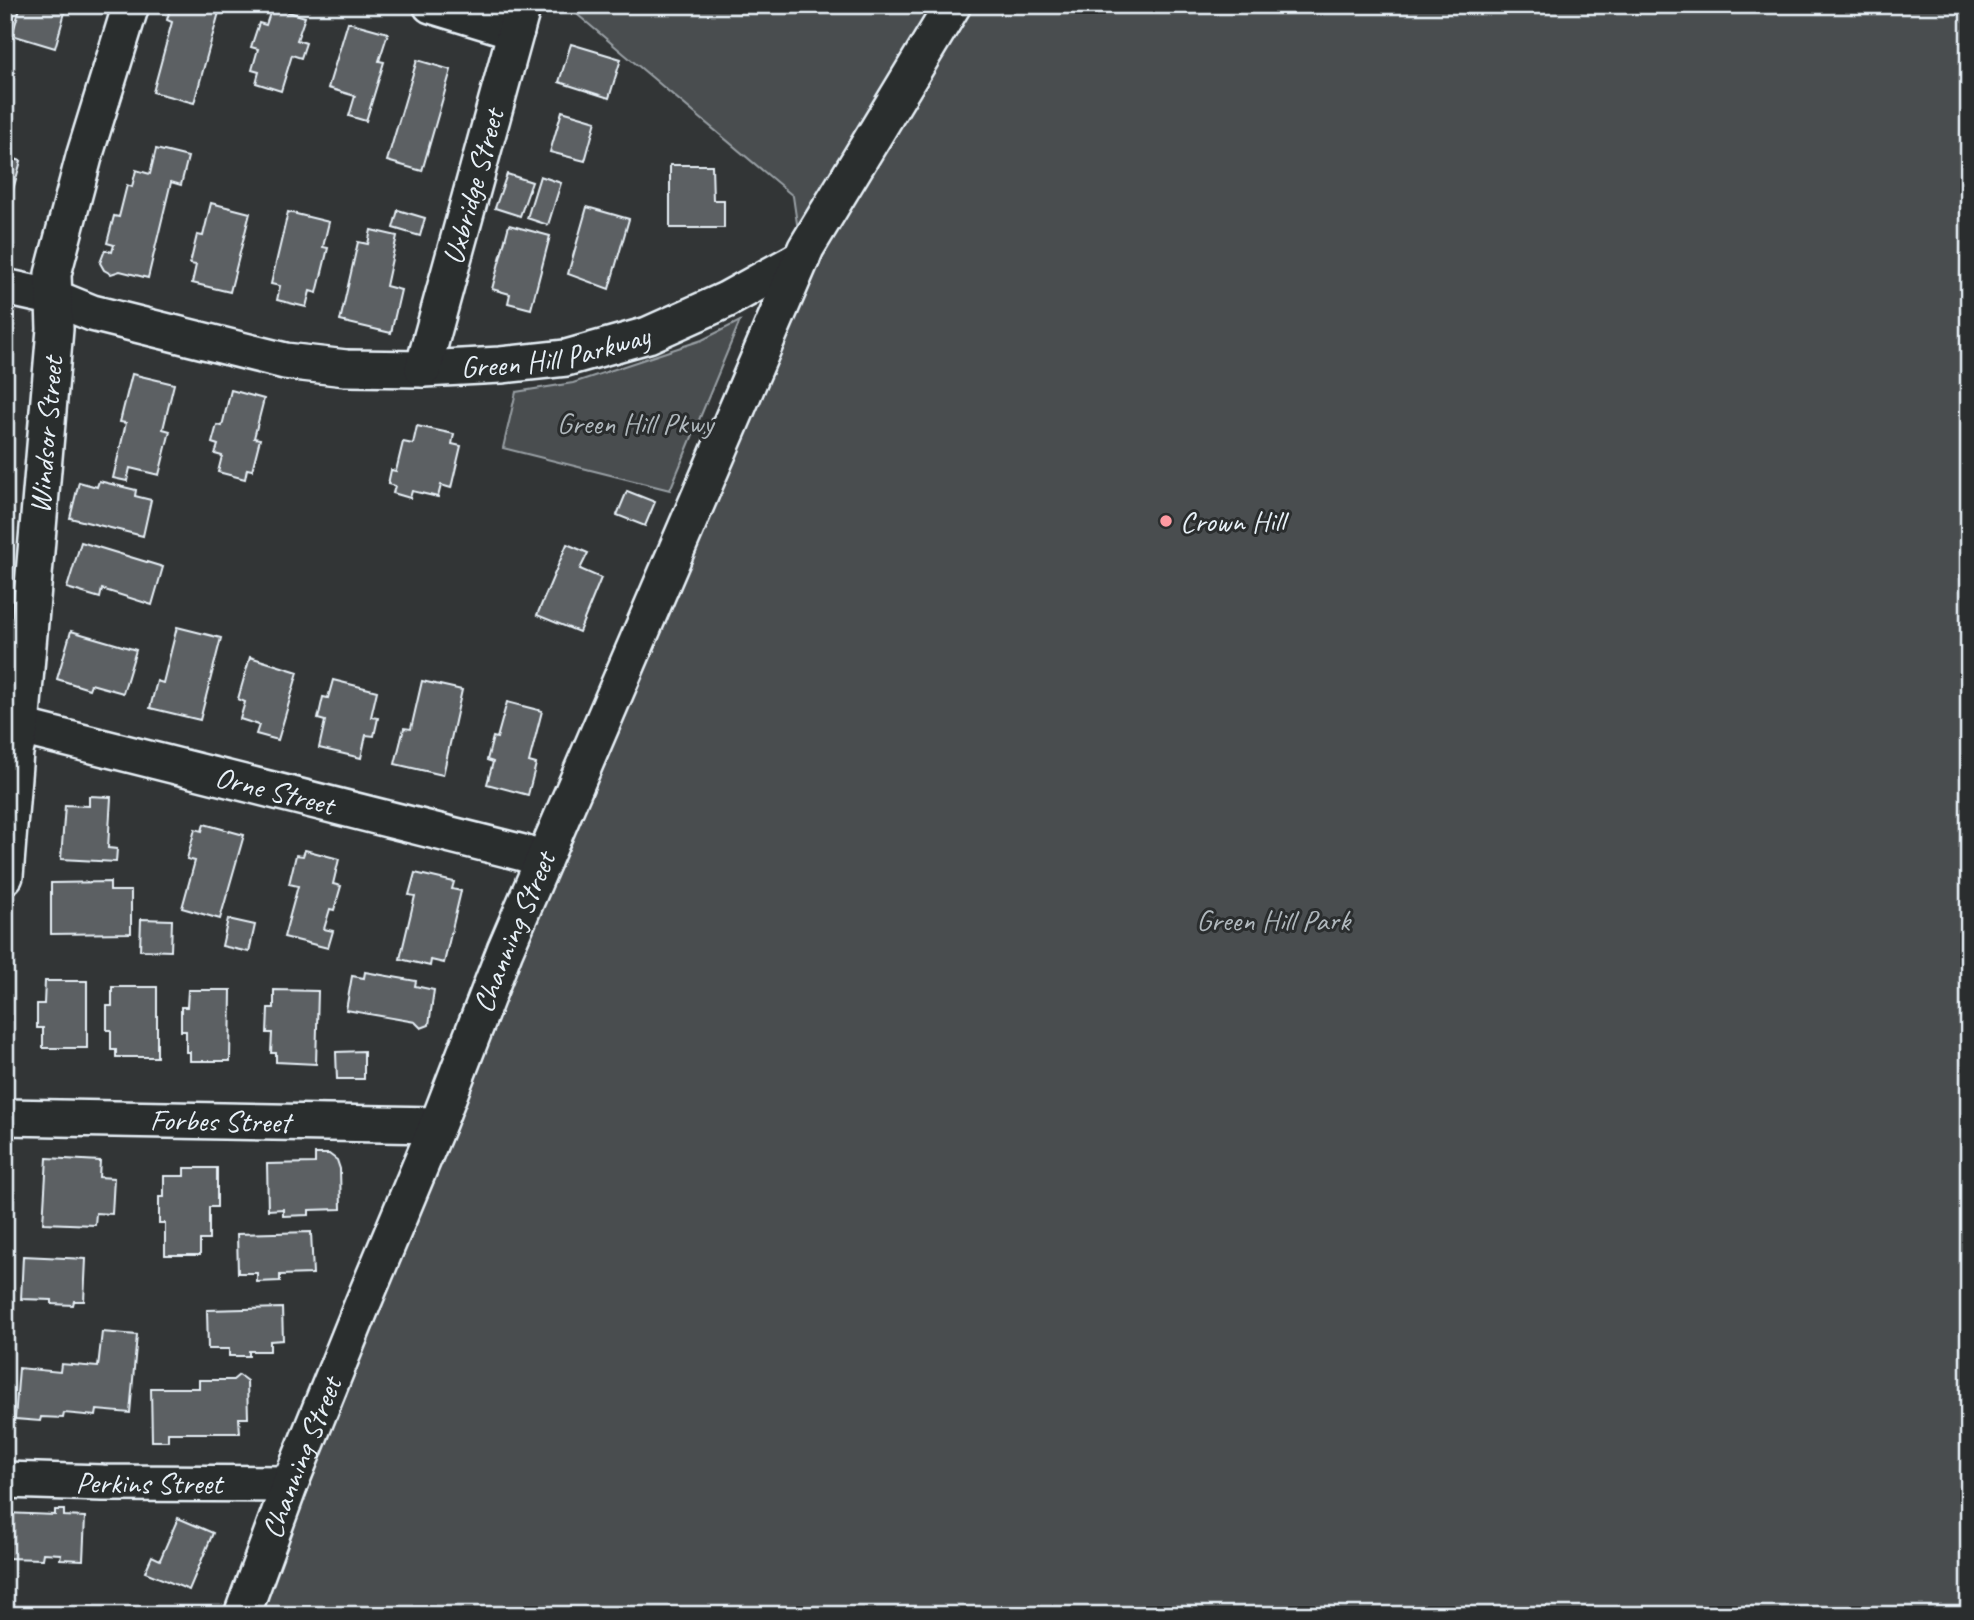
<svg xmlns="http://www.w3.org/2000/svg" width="1974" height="1620" font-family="Caveat,sans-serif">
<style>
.green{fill:#494d4f;stroke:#989fa4;stroke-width:2}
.building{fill:#5c6063;stroke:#e8f1f8;stroke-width:2}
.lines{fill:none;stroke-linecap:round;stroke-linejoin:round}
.minor-casing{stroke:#e8f1f8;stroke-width:40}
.minor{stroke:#2a2d2e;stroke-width:35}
.poi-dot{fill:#ff9aa2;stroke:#2a2d2e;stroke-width:2.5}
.labels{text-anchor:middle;stroke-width:6;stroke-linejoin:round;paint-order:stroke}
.street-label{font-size:30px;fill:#e8f1f8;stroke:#2a2d2e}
.park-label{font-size:30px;fill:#b0b8bd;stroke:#2a2d2e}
.poi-label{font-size:30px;fill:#e8f1f8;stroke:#2a2d2e;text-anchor:start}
</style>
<rect width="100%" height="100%" fill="#323536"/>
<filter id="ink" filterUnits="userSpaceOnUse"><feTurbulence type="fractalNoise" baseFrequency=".0143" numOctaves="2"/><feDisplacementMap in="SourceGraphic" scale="14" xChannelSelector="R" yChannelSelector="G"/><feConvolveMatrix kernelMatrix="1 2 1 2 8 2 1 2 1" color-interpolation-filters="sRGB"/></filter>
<g filter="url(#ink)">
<g class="green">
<polygon points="566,5 1969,5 1969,1615 242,1615 802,258 793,196"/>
<polygon points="740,321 670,490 503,448 516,392 573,383 702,340"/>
</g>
<g class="building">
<polygon points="21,5 67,5 55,48 12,35"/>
<polygon points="171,5 221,5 194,103 153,92 172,22 167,20"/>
<polygon points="272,7 305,17 297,40 306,43 301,58 292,55 281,91 256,83 259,72 252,70 258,49 251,47 259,23 266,25"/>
<polygon points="348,22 388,33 379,61 384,62 366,121 349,116 355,96 328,88"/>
<polygon points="571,44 621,59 609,98 559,82"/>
<polygon points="417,60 451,70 422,171 387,161"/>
<polygon points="562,111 596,121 585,161 550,152"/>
<polygon points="156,149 188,157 181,185 171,182 148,278 120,271 111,274 104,270 100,263 105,250 112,252 114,245 107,243 114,216 119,217 127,185 132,187 136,170 150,174"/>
<polygon points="5,156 21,161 7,211 5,210"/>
<polygon points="670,165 712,165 713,200 724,200 724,228 670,228"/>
<polygon points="507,174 532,182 520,216 495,208"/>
<polygon points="540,176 561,183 548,225 527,218"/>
<polygon points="211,203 250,213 230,292 192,283 196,265 190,264 197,235 203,236"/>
<polygon points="587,207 629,219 609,289 568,274"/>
<polygon points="398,210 425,218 420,236 393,228"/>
<polygon points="288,212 329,222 323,247 328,248 317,293 310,291 306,307 277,300 280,286 271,284"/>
<polygon points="509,225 550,236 531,309 508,303 510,294 492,289"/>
<polygon points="371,230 397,236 386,286 401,290 391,333 340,321 358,242 368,244"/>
<polygon points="132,374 174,384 163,429 170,431 159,475 130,468 127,481 113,478 126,423 120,422"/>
<polygon points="231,390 264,399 254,438 260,439 252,470 247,469 245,479 218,472 222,456 215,454 218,445 212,443 217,425 222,426"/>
<polygon points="417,426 454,434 452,444 461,446 451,488 441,485 438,497 412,491 410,498 393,493 395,486 388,484 391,470 396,471 403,442 413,444"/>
<polygon points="99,481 136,490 135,496 151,500 143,536 70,518 79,482 97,487"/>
<polygon points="627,491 655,502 645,526 617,515"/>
<polygon points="81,542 163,567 152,605 102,589 100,598 67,588"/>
<polygon points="567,544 588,553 580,569 601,578 579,632 537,615"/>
<polygon points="177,627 221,638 200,720 150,708 157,681 163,683"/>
<polygon points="71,631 136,650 123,693 91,684 89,689 57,679"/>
<polygon points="250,657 298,672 278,740 256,734 259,725 240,719 245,702 238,699"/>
<polygon points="333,680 377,691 371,717 378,718 374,736 366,735 361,758 319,748 325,721 318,719 323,697 328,698"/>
<polygon points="422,681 462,690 443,775 395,764 404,728 411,729"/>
<polygon points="507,702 542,711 529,762 536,764 528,795 487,784 493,762 487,760 493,737 497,738"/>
<polygon points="89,796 111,797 108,848 117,849 116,862 61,859 65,805 89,806"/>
<polygon points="204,824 244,835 220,919 182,908 195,861 187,859 195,829 202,831"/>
<polygon points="305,850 339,859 333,884 341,886 334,910 330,909 324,929 333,931 328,948 284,937 298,886 289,884 296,855 303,856"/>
<polygon points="415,873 454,882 452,889 461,891 444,963 431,960 430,966 400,959 415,896 409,895"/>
<polygon points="110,882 110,891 131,891 131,933 51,934 51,883"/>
<polygon points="141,919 172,920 171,951 140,950"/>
<polygon points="228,919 255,925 249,952 222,946"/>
<polygon points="365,972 416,981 415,986 434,990 429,1025 421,1028 415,1022 346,1010 352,976 364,978"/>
<polygon points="45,981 87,981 87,1048 43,1048 43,1028 37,1028 37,1004 44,1004"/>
<polygon points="112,987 157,987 157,1057 116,1057 116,1050 111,1050 111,1030 107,1030 107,1006 112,1006"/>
<polygon points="188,990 231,990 230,1061 190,1061 190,1052 186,1052 186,1031 181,1031 181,1007 187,1007"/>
<polygon points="274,990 318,991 316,1064 276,1062 276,1053 271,1053 272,1033 267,1033 268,1008 274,1008"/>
<polygon points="364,1051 364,1079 337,1079 336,1052"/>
<polygon points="315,1154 329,1154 337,1160 340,1169 341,1209 309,1210 309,1215 283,1216 283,1209 268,1210 267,1164 315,1163"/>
<polygon points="47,1158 100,1161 99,1177 114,1178 112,1214 96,1213 95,1225 43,1223"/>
<polygon points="184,1168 217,1168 217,1207 209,1207 209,1240 200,1240 200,1255 165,1255 165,1223 159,1223 159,1197 164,1197 164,1176 184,1176"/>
<polygon points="311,1232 313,1274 280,1275 280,1281 257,1282 257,1273 238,1273 237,1234"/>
<polygon points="23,1256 86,1259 84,1301 74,1301 73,1305 52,1304 52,1300 21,1299"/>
<polygon points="282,1308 283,1340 270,1341 270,1351 249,1351 249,1356 229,1356 229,1349 208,1349 207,1310"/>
<polygon points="102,1332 137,1335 130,1413 97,1410 96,1416 64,1413 63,1418 41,1417 40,1421 15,1419 19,1368 60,1372 61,1364 98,1367"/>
<polygon points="239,1375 247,1381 248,1418 239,1418 240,1433 168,1433 168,1441 152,1441 151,1388 199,1388 199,1380 233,1380"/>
<polygon points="55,1510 64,1510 64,1516 85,1517 83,1560 60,1559 61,1554 43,1553 42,1559 5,1558 5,1513 55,1515"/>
<polygon points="178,1518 213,1533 189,1590 145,1572 152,1556 160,1560"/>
</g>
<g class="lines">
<defs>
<g id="minor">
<polyline points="431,5 516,31"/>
<path id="s1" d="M5,287L55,298L92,313L285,361L346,368L423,369L501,365L566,358L648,335L726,300L802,258"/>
<path id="s2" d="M423,369L523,5"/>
<path id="s3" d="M5,723L523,853L543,861"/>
<path id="s4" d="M5,876L15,752L21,727L55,329L53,274L84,157L131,5"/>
<path id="s5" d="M5,1117L437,1125"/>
<path id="s6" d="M5,1480L103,1483L290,1484"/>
<path id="s7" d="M242,1615L290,1484L363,1303L439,1121L505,950L806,248L953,5"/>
</g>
</defs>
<use href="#minor" class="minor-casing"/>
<use href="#minor" class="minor"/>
</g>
</g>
<circle class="poi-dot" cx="1166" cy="521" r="7"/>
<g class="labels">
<g class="street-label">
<text dy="10" stroke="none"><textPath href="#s2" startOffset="189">Uxbridge Street</textPath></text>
<text dy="10" stroke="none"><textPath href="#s1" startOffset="562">Green Hill Parkway</textPath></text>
<text dy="10" stroke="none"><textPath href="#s4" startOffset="443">Windsor Street</textPath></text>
<text dy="10" stroke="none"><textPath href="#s3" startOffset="278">Orne Street</textPath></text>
<text dy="10" stroke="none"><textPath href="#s7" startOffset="735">Channing Street</textPath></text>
<text dy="10" stroke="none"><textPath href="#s5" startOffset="215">Forbes Street</textPath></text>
<text dy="10" stroke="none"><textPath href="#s7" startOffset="168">Channing Street</textPath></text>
<text dy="10" stroke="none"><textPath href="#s6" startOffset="144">Perkins Street</textPath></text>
</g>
<g class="park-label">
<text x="635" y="433">Green Hill Pkwy</text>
<text x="1273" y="930">Green Hill Park</text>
</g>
<g class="poi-label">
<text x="1180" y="531">Crown Hill</text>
</g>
</g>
<rect width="1974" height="1620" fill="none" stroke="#2a2d2e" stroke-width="28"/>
<rect x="14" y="14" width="1946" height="1592" fill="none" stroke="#e8f1f8" stroke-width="2.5" filter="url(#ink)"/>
</svg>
